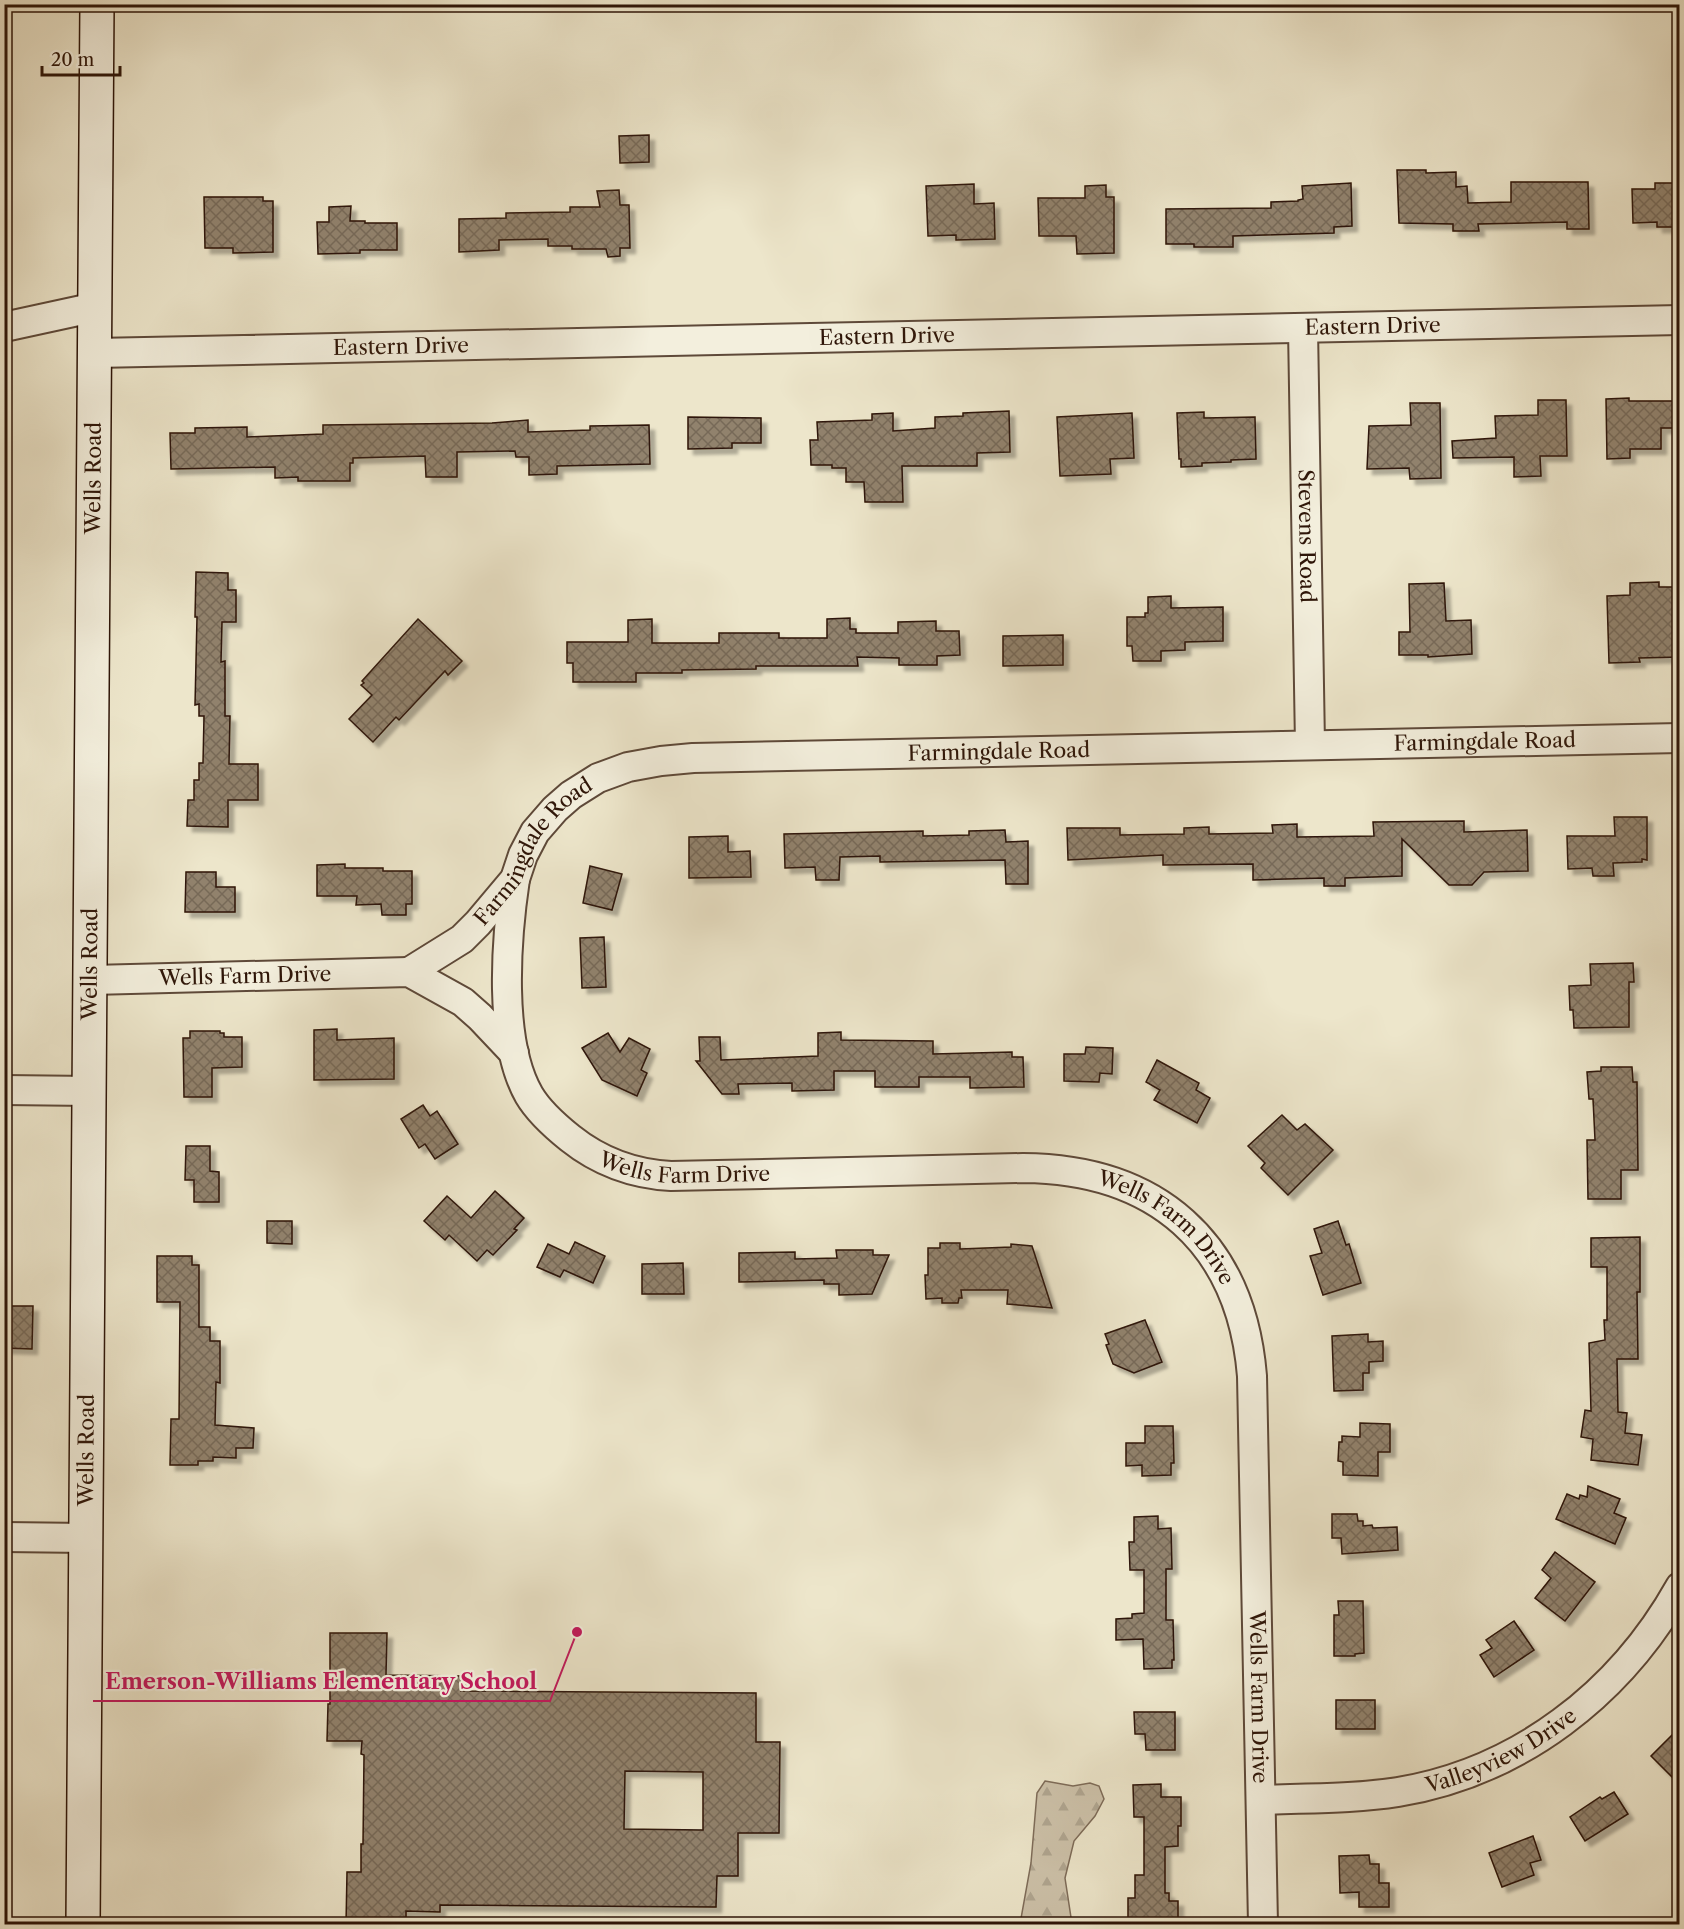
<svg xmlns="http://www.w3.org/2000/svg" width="1684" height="1929" font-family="'Libre Caslon Text',serif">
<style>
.forest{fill:url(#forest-firs);stroke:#7e6c59;stroke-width:1.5}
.building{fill:url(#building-cross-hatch);stroke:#2e1508;stroke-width:1.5;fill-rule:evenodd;filter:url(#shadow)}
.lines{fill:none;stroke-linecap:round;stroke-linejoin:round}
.minor-casing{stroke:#5e4939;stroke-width:32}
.secondary-casing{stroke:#2e1508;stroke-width:36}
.minor{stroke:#f3efdd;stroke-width:28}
.secondary{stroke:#f3efdd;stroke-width:33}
.labels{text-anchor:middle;stroke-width:4.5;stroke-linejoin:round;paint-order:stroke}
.street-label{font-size:21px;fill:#2e1508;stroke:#f3efdd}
.leader{fill:none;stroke:#c2185b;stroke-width:2}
.callout-dot{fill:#c2185b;stroke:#f3efdd;stroke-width:2}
.callout-label{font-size:22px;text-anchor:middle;font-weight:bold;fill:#c2185b;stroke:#f3efdd;stroke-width:4.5;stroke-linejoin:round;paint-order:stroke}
</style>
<defs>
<pattern id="forest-firs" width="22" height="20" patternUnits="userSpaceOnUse" patternTransform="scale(1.5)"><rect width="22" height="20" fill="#cdc2aa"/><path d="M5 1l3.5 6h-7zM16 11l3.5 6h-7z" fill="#b0a691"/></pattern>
<pattern id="building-cross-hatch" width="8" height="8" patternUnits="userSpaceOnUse" patternTransform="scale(1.5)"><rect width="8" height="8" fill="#91826d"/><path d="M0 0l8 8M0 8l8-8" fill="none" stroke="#776958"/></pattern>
<filter id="shadow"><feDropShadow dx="5.5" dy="5.5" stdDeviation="1.5" flood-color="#0004"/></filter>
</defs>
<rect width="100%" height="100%" fill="#ede6cb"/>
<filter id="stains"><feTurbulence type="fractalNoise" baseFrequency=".00333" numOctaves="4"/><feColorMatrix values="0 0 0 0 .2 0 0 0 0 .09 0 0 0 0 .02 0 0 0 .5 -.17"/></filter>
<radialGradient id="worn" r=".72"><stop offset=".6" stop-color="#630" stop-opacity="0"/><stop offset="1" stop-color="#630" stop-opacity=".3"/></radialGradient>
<polygon class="forest" points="1045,1781 1073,1786 1090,1783 1099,1786 1104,1799 1095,1816 1074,1841 1065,1878 1072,1924 1020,1924 1031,1863 1037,1793"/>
<g class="building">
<polygon points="649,135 649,162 620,163 619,136"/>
<polygon points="1397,170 1426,170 1426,173 1456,172 1456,187 1467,186 1468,203 1511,202 1511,182 1588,182 1589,229 1567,229 1567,222 1478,224 1479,231 1453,231 1453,224 1399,223"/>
<polygon points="1351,183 1352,226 1334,227 1334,233 1233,236 1233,247 1194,247 1194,244 1166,244 1166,209 1271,208 1271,202 1298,201 1298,200 1303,199 1302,186"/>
<polygon points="1655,183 1680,183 1680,227 1657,227 1657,222 1633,223 1632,189 1655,189"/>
<polygon points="974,184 974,204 994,203 995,239 956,240 956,235 928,236 926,186"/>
<polygon points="1106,185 1106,197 1114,197 1114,253 1077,254 1076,236 1039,236 1038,198 1085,198 1085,186"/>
<polygon points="619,190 620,205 629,205 630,248 620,248 620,256 608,257 606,249 572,249 572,246 548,246 548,239 499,240 499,250 459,252 459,219 506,218 506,213 570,212 570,207 600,207 597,191"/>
<polygon points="204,197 263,197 263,201 273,201 273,252 233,253 233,248 205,248"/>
<polygon points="351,206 350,221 365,221 365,223 397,223 397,250 360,250 360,253 318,254 317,222 329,222 329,207"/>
<polygon points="1629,398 1629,401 1680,401 1680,428 1661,428 1661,449 1630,449 1630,458 1607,459 1606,399"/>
<polygon points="1538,400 1566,400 1567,456 1540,456 1541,476 1514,477 1514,457 1453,458 1452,441 1496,438 1495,416 1538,415"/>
<polygon points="1410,403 1440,403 1441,478 1410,479 1409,468 1367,469 1369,426 1411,425"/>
<polygon points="1009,411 1010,452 977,453 977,466 902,466 903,502 865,502 864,482 846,482 846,468 832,468 832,465 811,465 810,440 818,440 817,422 872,420 872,414 893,413 893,431 935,428 935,417 963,416 963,413"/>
<polygon points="1204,412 1204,418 1255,417 1256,459 1231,460 1231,462 1202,463 1202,466 1181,467 1181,459 1179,459 1177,413"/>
<polygon points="1132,413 1134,458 1110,459 1111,474 1060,476 1057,417"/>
<polygon points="688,417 761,418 761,443 732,443 732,448 688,449"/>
<polygon points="528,420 528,432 590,430 590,426 649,425 650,464 557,466 557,474 529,475 529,457 516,457 515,451 457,452 457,477 426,477 425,456 353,458 353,463 350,463 350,481 298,481 298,477 275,478 275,467 171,469 170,433 195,433 195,428 247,427 247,437 323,434 323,425 492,423"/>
<polygon points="196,572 228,573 228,590 236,590 236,622 222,622 221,662 225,661 225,716 230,716 229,764 258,764 258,800 228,800 228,827 187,826 188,800 194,800 194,780 199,780 199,763 203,763 204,716 199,716 199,704 195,705 197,617 195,617"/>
<polygon points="1659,582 1659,587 1680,587 1680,657 1639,658 1640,662 1609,663 1607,596 1630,595 1630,583"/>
<polygon points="1444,583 1446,621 1471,620 1472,654 1428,657 1428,655 1399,655 1399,632 1410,632 1409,584"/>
<polygon points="1171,596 1171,608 1223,607 1223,641 1185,642 1185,650 1161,651 1161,661 1133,661 1132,646 1127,646 1127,617 1145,617 1145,613 1148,613 1148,597"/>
<polygon points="850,618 850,629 856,629 856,633 898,633 898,622 936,621 936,631 959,631 960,655 937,656 937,665 899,665 899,658 857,657 858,666 756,666 756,669 682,670 682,673 636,673 636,682 573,682 573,663 567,663 567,642 628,642 628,620 652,619 652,643 719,643 719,633 779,633 779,638 827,638 827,619"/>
<polygon points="418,619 462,661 448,675 445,671 399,720 396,717 373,742 349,719 372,695 361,685 364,683 362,681"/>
<polygon points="1063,635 1063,665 1003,666 1003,636"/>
<polygon points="1614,817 1647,817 1647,860 1642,859 1642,862 1613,863 1614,876 1593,876 1592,868 1568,869 1567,836 1615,836"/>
<polygon points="1464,821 1464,832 1527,830 1528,871 1484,872 1472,885 1449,885 1402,839 1402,876 1345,878 1345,886 1324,886 1324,878 1253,880 1253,864 1163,865 1163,855 1068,860 1067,828 1120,828 1120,835 1184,834 1184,828 1209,827 1209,834 1273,833 1272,825 1297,824 1297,837 1374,836 1373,822"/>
<polygon points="1005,830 1006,842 1028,841 1028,884 1006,884 1005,860 880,862 880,856 840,857 839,880 816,880 815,867 785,868 784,834 923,831 923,836 969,835 969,831"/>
<polygon points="728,836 728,852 750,851 751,877 689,878 689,837"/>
<polygon points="345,864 345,868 383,868 383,871 412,871 412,904 406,904 406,915 382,915 381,904 356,905 357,896 317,896 317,865"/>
<polygon points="590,866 622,874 612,910 583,903"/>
<polygon points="186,872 216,872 216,887 235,887 235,912 185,912"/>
<polygon points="604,937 606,987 582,988 580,938"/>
<polygon points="1633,963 1634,982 1629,982 1629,1027 1574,1028 1573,1010 1570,1010 1569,986 1591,985 1590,964"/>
<polygon points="337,1029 337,1040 394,1038 394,1079 314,1080 314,1030"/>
<polygon points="190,1031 220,1031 220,1033 224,1033 224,1037 242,1037 242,1067 212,1068 212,1097 184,1097 183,1038 190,1038"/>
<polygon points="841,1032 841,1040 933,1041 933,1054 1012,1052 1012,1057 1023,1057 1024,1087 970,1088 970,1077 919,1077 919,1087 875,1087 875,1071 834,1071 834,1090 792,1091 792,1083 738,1084 739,1094 722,1094 696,1061 700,1061 699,1037 720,1037 721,1060 818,1056 818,1033"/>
<polygon points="608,1033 620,1052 629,1038 650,1049 641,1070 647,1073 637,1096 602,1080 582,1048"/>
<polygon points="1086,1047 1113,1048 1112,1074 1100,1073 1099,1082 1064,1081 1064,1054 1085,1054"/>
<polygon points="1157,1060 1199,1083 1196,1090 1210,1098 1197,1123 1154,1100 1160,1090 1146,1082"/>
<polygon points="1601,1067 1632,1067 1633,1082 1637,1082 1638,1170 1621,1170 1621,1199 1588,1199 1587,1140 1595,1140 1593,1099 1589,1099 1587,1072 1601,1071"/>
<polygon points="423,1105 430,1116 437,1111 458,1144 435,1159 425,1144 419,1148 401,1119"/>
<polygon points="1282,1115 1297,1130 1305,1124 1333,1150 1288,1195 1261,1168 1265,1163 1248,1146"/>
<polygon points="186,1146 210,1146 210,1171 219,1172 219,1202 194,1202 194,1180 185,1180"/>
<polygon points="495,1191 524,1218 514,1229 517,1230 493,1255 487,1250 477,1261 449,1235 445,1240 424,1221 447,1196 471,1218"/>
<polygon points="267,1221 292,1221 292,1244 267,1243"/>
<polygon points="1338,1221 1346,1245 1349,1244 1361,1283 1323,1295 1310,1256 1322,1253 1314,1229"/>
<polygon points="1640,1237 1640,1292 1637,1292 1638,1359 1617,1359 1618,1412 1627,1413 1625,1433 1642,1435 1638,1465 1591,1460 1593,1439 1581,1437 1585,1410 1591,1411 1589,1343 1605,1340 1604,1320 1607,1320 1607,1267 1591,1267 1591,1238"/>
<polygon points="575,1242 605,1256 593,1283 564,1270 560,1277 537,1267 548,1244 569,1254"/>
<polygon points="940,1243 960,1243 960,1249 1011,1247 1011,1244 1032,1246 1052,1308 1007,1304 1008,1290 961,1290 962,1298 959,1298 958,1303 942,1303 942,1298 926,1299 925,1275 928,1275 928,1248 940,1248"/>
<polygon points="836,1250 873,1250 873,1255 889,1255 872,1294 839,1295 839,1284 824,1284 824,1280 739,1282 739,1253 795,1252 795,1259 837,1258"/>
<polygon points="157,1256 192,1256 192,1265 199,1265 199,1327 210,1327 210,1341 220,1341 220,1383 216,1382 215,1425 254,1428 253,1448 236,1448 236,1458 213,1457 213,1461 198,1461 198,1465 170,1465 171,1419 179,1419 180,1302 157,1302"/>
<polygon points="683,1263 684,1294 642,1294 642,1264"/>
<polygon points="4,1306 33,1306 32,1349 4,1348"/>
<polygon points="1145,1320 1162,1362 1134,1373 1113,1364 1106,1345 1109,1344 1105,1334"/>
<polygon points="1368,1334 1368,1342 1383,1341 1383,1361 1369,1362 1369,1373 1363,1373 1363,1390 1334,1391 1332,1336"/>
<polygon points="1360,1423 1390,1424 1390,1452 1378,1452 1378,1476 1343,1475 1343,1462 1338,1461 1339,1442 1342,1442 1342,1436 1360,1437"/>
<polygon points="1145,1426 1173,1426 1174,1463 1171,1463 1171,1475 1142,1476 1142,1465 1126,1466 1126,1443 1145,1443"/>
<polygon points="1588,1486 1620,1499 1614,1513 1626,1518 1615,1544 1556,1519 1567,1494 1579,1499 1580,1495 1587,1497"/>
<polygon points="1332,1514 1357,1514 1358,1521 1363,1521 1363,1526 1372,1525 1373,1528 1397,1527 1398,1550 1342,1554 1341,1538 1332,1538"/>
<polygon points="1158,1516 1158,1529 1171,1528 1172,1569 1166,1569 1166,1620 1173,1620 1174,1660 1172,1660 1172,1668 1144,1669 1143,1639 1116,1640 1116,1619 1132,1618 1132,1614 1144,1613 1144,1570 1130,1570 1129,1542 1134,1542 1134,1517"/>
<polygon points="1555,1552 1595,1582 1565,1621 1535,1598 1551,1578 1542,1570"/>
<polygon points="1338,1601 1363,1601 1364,1653 1355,1654 1355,1656 1334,1656 1334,1615 1339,1615"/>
<polygon points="1514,1621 1534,1650 1494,1677 1480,1655 1492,1648 1486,1640"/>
<path d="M330,1633H387L386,1675L461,1676V1691L756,1693V1742H780L779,1833H738V1876H717L716,1907L440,1905V1912L406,1911V1924H346L347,1872H361V1844H363L364,1755L361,1754L362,1741H327L328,1704H330ZM625,1771L703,1772V1830L624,1829Z"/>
<rect x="1336" y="1700" width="39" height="29"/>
<polygon points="1134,1712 1175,1712 1175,1750 1146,1750 1145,1734 1135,1734"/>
<polygon points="1680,1727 1680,1785 1651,1756"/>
<polygon points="1161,1784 1161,1797 1181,1797 1181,1826 1178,1826 1178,1846 1165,1847 1165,1893 1169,1893 1169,1901 1178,1901 1178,1924 1147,1924 1147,1920 1128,1920 1128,1898 1135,1898 1135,1875 1144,1875 1144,1817 1134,1817 1133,1785"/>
<polygon points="1614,1792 1628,1814 1585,1841 1570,1817 1600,1797 1602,1799"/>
<polygon points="1533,1836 1541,1860 1530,1863 1534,1875 1502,1887 1489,1853"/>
<polygon points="1369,1855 1370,1864 1379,1864 1379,1883 1389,1883 1389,1907 1359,1907 1359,1892 1340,1893 1339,1856"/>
</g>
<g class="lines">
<defs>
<g id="minor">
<polyline points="4,327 96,307"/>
<path id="s1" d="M1303,328L1310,745"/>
<path id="s2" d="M95,353L1680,320"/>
<path id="s3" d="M515,879C506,939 498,1041 529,1095C539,1112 555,1126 570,1138C600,1162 633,1174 671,1176L1023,1168C1156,1169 1241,1242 1252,1376L1263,1924"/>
<path id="s4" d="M409,972L462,939L478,923L515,879L523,855L535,832L555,809L571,795L598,778L628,767L661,761L693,758L1680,738"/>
<path id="s5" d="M92,980L409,972L463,1002L480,1017L514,1053"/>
<polyline points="4,1090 91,1091"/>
<polyline points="4,1537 87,1538"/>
<path id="s6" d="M1261,1800C1307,1798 1353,1799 1398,1792C1519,1772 1620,1694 1680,1587"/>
</g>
<g id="secondary">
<path id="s7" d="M83,1924L97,4"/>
</g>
</defs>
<use href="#minor" class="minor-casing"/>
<use href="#secondary" class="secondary-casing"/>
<use href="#minor" class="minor"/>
<use href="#secondary" class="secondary"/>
</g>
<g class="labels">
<g class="street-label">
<text dy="7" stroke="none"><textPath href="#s2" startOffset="1278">Eastern Drive</textPath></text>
<text dy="7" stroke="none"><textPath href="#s2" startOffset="792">Eastern Drive</textPath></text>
<text dy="7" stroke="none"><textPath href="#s2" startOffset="306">Eastern Drive</textPath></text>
<text dy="7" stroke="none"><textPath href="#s7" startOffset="1446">Wells Road</textPath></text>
<text dy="7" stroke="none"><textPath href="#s1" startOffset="208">Stevens Road</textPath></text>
<text dy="7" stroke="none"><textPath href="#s4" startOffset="1167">Farmingdale Road</textPath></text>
<text dy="7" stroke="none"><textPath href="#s4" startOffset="681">Farmingdale Road</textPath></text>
<text dy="7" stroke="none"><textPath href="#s4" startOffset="177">Farmingdale Road</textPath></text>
<text dy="7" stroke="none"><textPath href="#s7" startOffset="960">Wells Road</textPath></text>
<text dy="7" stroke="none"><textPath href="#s5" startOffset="153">Wells Farm Drive</textPath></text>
<text dy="7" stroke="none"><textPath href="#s3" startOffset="402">Wells Farm Drive</textPath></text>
<text dy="7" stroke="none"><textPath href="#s3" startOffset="904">Wells Farm Drive</textPath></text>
<text dy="7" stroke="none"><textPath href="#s7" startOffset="474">Wells Road</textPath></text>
<text dy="7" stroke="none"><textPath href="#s3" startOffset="1408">Wells Farm Drive</textPath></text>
<text dy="7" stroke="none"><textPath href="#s6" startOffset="249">Valleyview Drive</textPath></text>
</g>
</g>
<path class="leader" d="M577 1632L550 1701H93"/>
<circle class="callout-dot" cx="577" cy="1632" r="6"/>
<g class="callout-label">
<text x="321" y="1689">Emerson-Williams Elementary School</text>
</g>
<rect width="1684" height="1929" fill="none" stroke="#ede6cb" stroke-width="24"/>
<rect x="6" y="6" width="1672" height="1917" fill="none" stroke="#2e1508" stroke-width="3"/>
<rect x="12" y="12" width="1660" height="1905" fill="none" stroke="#2e1508" stroke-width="1.5"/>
<path d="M42 66v9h78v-9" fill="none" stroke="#2e1508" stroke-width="3"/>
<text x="51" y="66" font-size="18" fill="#2e1508" stroke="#f3efdd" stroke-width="4.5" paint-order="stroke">20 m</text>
<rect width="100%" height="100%" filter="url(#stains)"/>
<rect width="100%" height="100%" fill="url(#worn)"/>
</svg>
